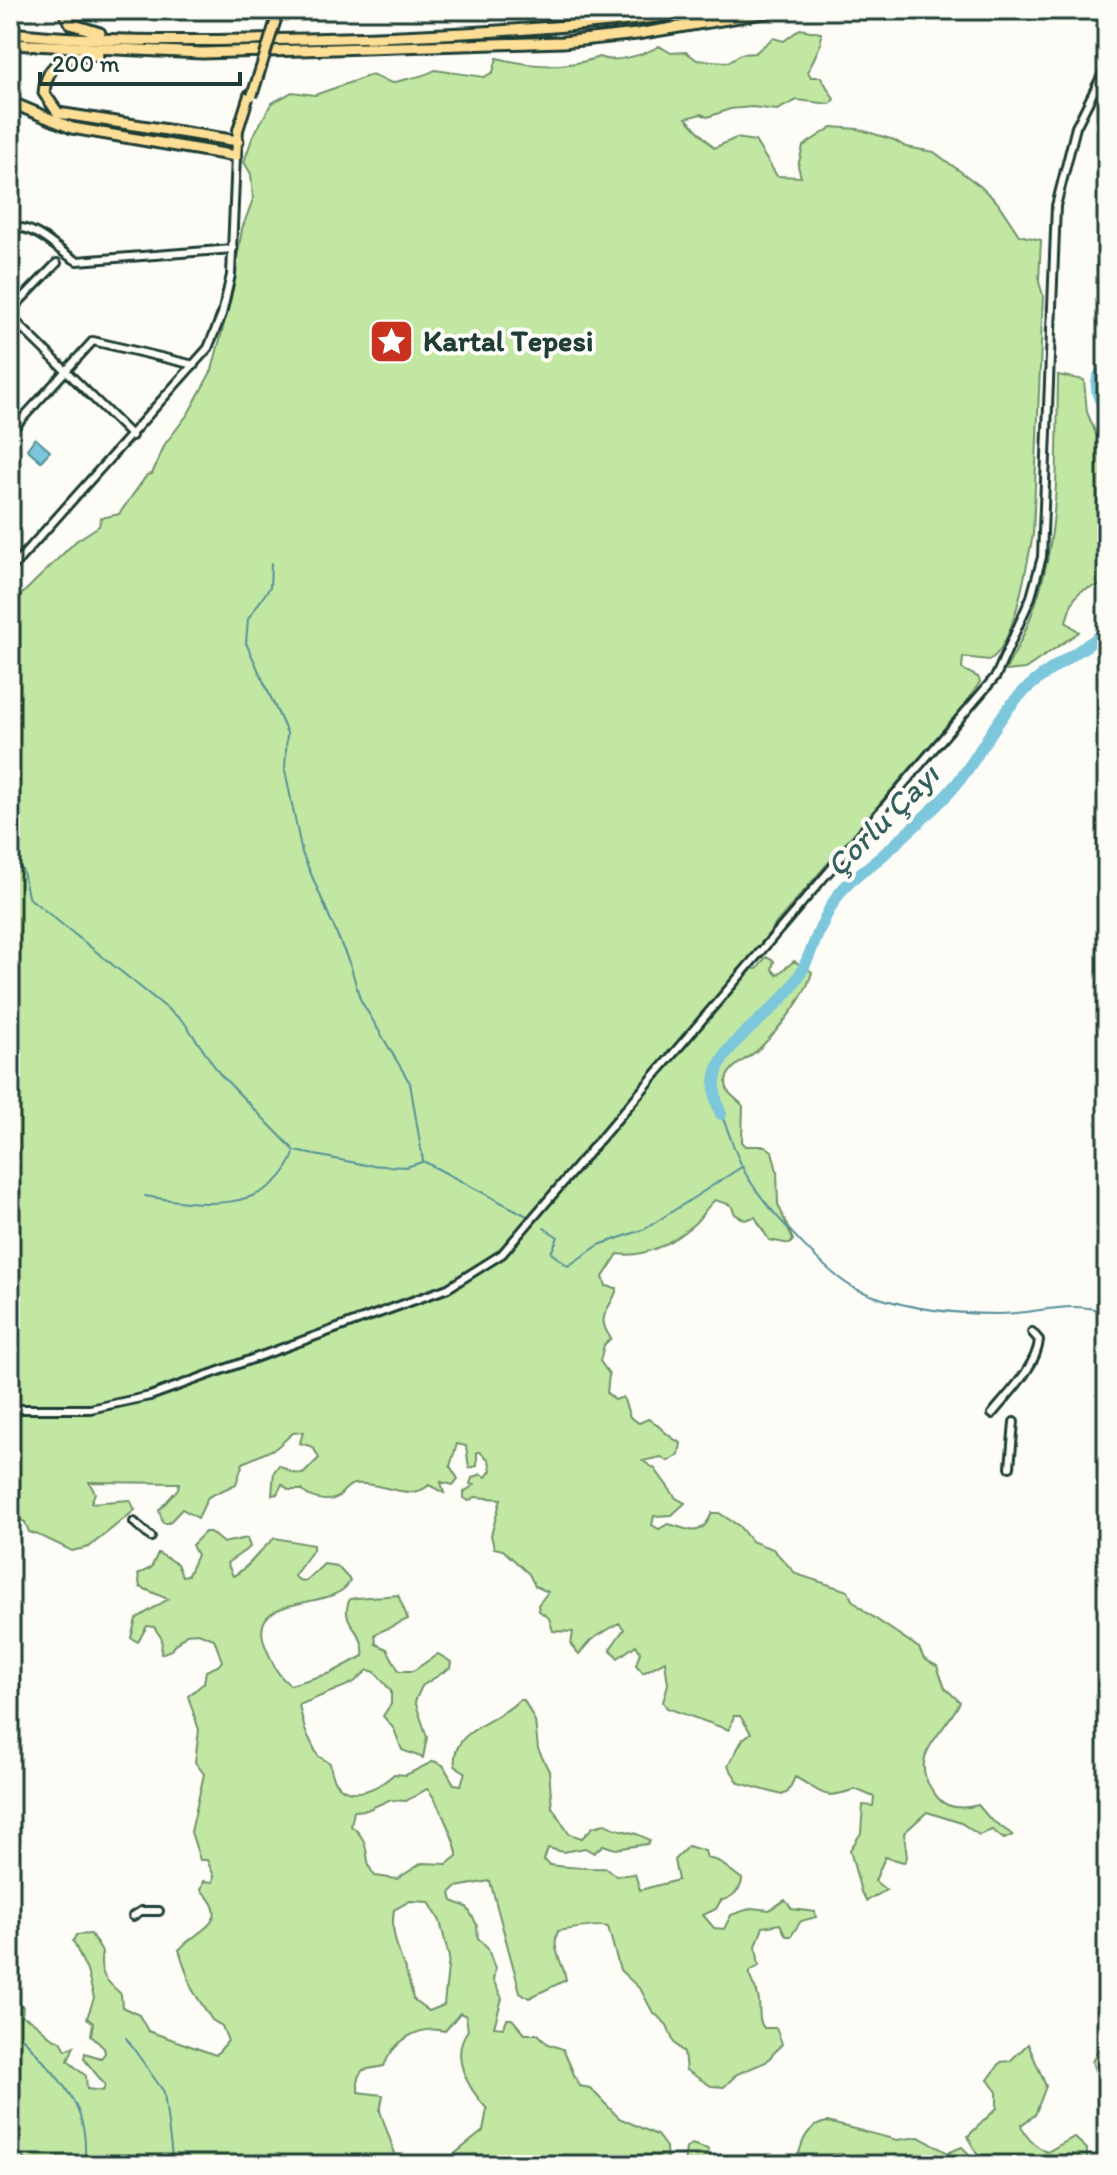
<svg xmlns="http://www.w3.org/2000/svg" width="1117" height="2175" font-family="Itim,sans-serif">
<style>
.green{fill:#c1e7a2;stroke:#70926b;stroke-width:2;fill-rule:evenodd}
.water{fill:#7cc7dc;stroke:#579099;stroke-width:2}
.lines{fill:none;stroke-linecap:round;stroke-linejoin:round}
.stream{stroke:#579099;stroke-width:2}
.river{stroke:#7cc7dc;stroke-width:12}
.minor-casing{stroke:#1f3d34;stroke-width:12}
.major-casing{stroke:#1f3d34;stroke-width:14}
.highway-casing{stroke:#1f3d34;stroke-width:15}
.minor{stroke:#fdfcf7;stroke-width:6}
.major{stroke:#fdde96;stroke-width:8}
.highway{stroke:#fdde96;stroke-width:9}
.rail-casing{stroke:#1f3d34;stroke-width:5}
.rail{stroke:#fdfcf7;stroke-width:2;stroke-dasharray:6;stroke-linecap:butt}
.major-bridge-casing{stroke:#1f3d34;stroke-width:14;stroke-linecap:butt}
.major-bridge{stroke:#fdde96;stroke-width:8}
.labels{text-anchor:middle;stroke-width:8;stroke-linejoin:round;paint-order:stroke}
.poi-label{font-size:30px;font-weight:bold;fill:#1f3d34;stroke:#fdfcf7;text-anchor:start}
.water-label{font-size:32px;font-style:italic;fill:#36605e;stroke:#fdfcf7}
</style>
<rect width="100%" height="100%" fill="#fdfcf7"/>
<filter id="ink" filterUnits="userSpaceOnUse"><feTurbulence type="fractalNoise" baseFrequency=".0125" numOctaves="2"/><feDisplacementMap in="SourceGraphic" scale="16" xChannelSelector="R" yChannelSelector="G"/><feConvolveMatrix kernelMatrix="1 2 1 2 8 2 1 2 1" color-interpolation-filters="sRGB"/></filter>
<g filter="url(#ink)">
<g class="green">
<path d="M800,29L821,33V43L808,72L811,77H821L834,99L830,104L797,100L777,110L752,107L730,109L708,117L701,114L686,118L714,148L736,138L755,141L777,176L801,177L798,166L803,146L832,127L858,129L894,140L906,147L934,152L980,186L997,202L1019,235L1041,240L1039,282L1043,295L1033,535C1027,562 1014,649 989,660L963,657L962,669L978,677L980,682L964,706L777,922L748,962L750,968L757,969L766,957L774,961L772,969L777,975L794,961L812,972C806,997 778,1030 760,1048C749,1059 727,1066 726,1082C726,1095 737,1098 743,1106L742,1142L746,1146H765L772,1151L777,1171L778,1204L793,1240L790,1244L769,1240L755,1217L745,1220L735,1214L731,1205L715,1200C706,1207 702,1217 694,1224C673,1242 646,1258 618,1254L603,1277L606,1286L617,1288C613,1308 593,1315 611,1338L604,1345L600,1361L609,1374L607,1393L615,1400L623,1397L630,1417L639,1423L648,1419C660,1424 665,1436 681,1443L679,1455L668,1461L661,1457L643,1461L655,1469L676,1498L685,1503L672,1515L654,1516L652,1525L659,1529L668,1524C688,1528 700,1541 712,1513H719L739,1526L751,1541L773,1549L796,1574L848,1591L852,1600L867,1613L919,1648L924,1659L937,1666L945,1688L960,1702C941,1739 903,1757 938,1798C948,1810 963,1809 978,1805L990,1819L1013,1835L1004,1839L992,1830L979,1835L961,1823L927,1812L904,1833L907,1857L904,1862L885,1857L875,1881L886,1890L867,1901L861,1892L850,1850L861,1833L863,1805L873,1806L874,1797L855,1789C821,1802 822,1791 795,1777L788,1792L782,1795L739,1783L728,1766L743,1739L751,1733L740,1716H734L729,1730L667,1708L663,1702L668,1684L665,1661L643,1673L636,1665L640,1652L636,1645L618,1658L610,1649L624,1629L619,1623L591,1640L579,1654L571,1645L573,1632L553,1631L549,1618L539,1611L538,1605L548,1592L535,1586L529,1574L503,1550L494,1548L491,1535L501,1499L475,1497L469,1501L464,1498V1492L474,1485L470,1484L472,1478L481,1474L486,1477L491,1470L489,1460L480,1452H477V1466L469,1468L466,1446L457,1444L450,1466L458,1479L453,1485L441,1482L444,1493L429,1485C410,1503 378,1480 354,1484C345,1486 342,1495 336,1498C327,1503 307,1498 302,1490H289L282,1484L277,1494L272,1495L274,1472L279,1465L293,1473L303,1474L319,1458L313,1447L300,1443L303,1432L293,1433L276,1448L243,1463L236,1484L208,1497L198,1518L182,1509L169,1523H163L159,1510L178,1489L179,1483L89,1482L95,1493L91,1503L130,1500L135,1510L89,1547L72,1551C58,1544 43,1536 29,1532L25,1522L10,1515V606L76,541L99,526L101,518L119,514L147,475L152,474L165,444L188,414L212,370L230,301L242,229L253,199L251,174L244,162L253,136L272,103L292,92L315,95L371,75L392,83C407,78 421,78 435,70L484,77L493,72L497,58C532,67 564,69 600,57C613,64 647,54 659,46L671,53L686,52L697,60L728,62L741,54L755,53L773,38L784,41Z"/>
<path d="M1058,375L1084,380L1087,412L1096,434L1107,439V585C1077,587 1074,594 1066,622L1079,632L1025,669L1005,671C1063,570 1056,487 1058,375Z"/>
<path d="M205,1532H210L223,1543L247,1538L250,1547L227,1563L233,1576C251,1567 259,1549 275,1538L313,1545V1550L294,1576L299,1580L306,1581L324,1564L337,1566L350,1580C339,1614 239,1588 267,1650C273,1664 277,1675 290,1685L331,1673L363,1656C367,1632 337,1622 350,1599C367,1596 381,1597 398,1595L408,1619L375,1634L376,1644L387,1649L399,1671H413L438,1654L451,1662L450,1668L422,1686L415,1701L427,1737L423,1758L402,1750L394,1729L383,1716L391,1704V1691L375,1672L368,1670L353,1683L299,1705L305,1730L318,1756L330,1763C335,1805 371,1795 394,1774L406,1775L434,1761L443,1765L454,1784L461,1785L465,1772L455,1766C450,1728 499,1723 519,1700H524L535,1721L538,1749L549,1771L552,1807L569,1834L582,1838L593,1827L605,1824C621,1833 636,1830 650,1841L647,1844L615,1849L603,1845L594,1853L585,1848L563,1852L548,1848L544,1860L550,1865C562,1867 594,1869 606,1868L616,1876L635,1874L640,1890L678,1880L674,1860L688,1846L705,1851L707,1858L718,1861L742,1879C742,1889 731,1899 721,1900L716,1909L703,1915L714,1928L724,1929L731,1915L752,1908L769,1910L785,1900L792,1909L815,1912L816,1917L801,1921L791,1936H786L780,1924L763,1927L756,1946L759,1966L750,1971C749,1983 756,1985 758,1996C761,2007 757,2020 764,2028H776L782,2044L766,2062L737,2074L724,2087L711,2086L686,2070L684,2053L674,2043L667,2025L652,2011L641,1990L620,1970L608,1927C599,1924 570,1929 558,1931C550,1949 564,1963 566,1980L529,1998L520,1992L490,1881L456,1887L450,1893L452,1901L467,1907L477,1925L478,1938L488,1949L495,1969L493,1980L502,1998L494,2027L503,2028L507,2019H512L525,2034H538L548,2044L563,2049L579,2086L590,2088L619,2118L657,2135L666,2147L667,2165H454L452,2156L483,2131L487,2109C468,2088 449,2056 468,2030L466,2016L460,2013L445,2031C418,2024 393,2042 384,2066L363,2070L358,2077V2092L383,2095L380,2111L399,2165H10V2004L18,2003L23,2007L22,2016C39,2021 44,2037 61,2041L66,2050L74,2046L68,2061L86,2076L87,2089L103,2091L105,2085L84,2059L85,2053L101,2058L105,2053L104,2048L91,2036L93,2023L87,2018L94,1998L87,1971L73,1941L76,1935L91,1934L102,1952C98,1974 106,1981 121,1994L122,2007L139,2015L148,2031L216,2055L228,2041L222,2026L212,2020L192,1989L179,1950C197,1928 235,1923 201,1890L204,1881L213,1882L214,1876L207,1860H200L191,1832L204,1774L195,1762L199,1730L188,1696L204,1683L206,1671L218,1666L222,1661L214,1639L198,1633L186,1634L171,1650L161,1654L162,1639L154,1627L147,1626L138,1642L131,1638L136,1619L168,1599L140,1587L138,1574L151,1568L158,1553L177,1564L182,1576L188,1575L197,1555L192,1545ZM427,1789C435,1795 458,1846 457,1856L447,1864L422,1863L397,1879L375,1876C361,1859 374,1843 351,1826L354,1811L367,1810L389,1800L406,1801ZM410,1901L429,1902L440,1921L449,1957L444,2005L429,2011L413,1999C409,1968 388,1942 394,1910Z"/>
<path d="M1028,2044L1046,2086L1035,2115L1021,2125C1025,2137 1035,2146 1047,2152L1074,2137L1087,2149V2162L1080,2165H983L968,2136L997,2108V2092L988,2080L1001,2062L1010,2061Z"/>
<polygon points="1097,2052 1107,2057 1107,2123 1098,2111 1099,2083 1092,2062"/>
<path d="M827,2122L897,2140L919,2137L948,2153L962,2147L973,2158L971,2165H796C801,2145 804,2126 827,2122Z"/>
<polygon points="691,2144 708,2149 708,2156 736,2165 684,2165 686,2148"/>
</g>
<polygon class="water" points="35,438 50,451 41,461 27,449"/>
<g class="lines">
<g class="stream">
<polyline points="271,563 270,587 248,619 246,643 287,733 285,770 302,853 351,967 360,999 410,1083 423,1161 527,1216"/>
<polyline points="10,856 23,871 28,897 184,1022 219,1073 295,1151 366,1165 406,1167 422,1162"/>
<path d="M721,1114C730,1134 736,1157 747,1176C764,1205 827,1275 856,1289C900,1309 952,1314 999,1314C1035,1314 1074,1299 1107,1313"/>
<path d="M145,1196C197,1205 270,1216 294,1154"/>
<polyline points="544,1228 558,1237 551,1253 568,1266 599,1245 645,1229 743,1166"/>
<path d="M22,2037C58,2079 92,2105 84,2165"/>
<polyline points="126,2038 164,2092 173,2165"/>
<polyline points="10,2150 33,2165"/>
</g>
<g class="river">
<path d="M1107,367C1092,378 1095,397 1107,409"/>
<path d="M721,1114C694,1052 760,1030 791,988C812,960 817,925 837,897C848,880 867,869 882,856C903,837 924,818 944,798C973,769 988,731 1015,700C1041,672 1077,654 1107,631"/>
</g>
<defs>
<g id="minor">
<path d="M10,227C39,226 53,248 77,261L233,249"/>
<polyline points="10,311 57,263"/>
<polyline points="10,316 132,436"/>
<polyline points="10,432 93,341 194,365"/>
<polyline points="10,570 208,348 222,314 231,275 236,156"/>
<polyline points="10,1409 90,1409 150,1396 448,1288 502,1254 996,676 1031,597 1042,557 1056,206 1076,127 1107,65"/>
<path d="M992,1414C1008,1394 1037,1366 1039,1340L1032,1332"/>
<polyline points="1010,1467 1014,1422"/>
<polyline points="134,1522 151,1537"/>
<polyline points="133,1916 141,1911 159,1911"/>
</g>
<polyline id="major" points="236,156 238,130 249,95"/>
<g id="highway">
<polyline points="63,10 71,24 100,33"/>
<path d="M10,33C108,43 208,41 306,39C442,36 576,29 710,10"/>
<polyline points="10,44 202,53 563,42 637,34 781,10"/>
<path d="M98,55C67,57 47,59 44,93L58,113L238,141"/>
<polyline points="10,102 72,128 236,156"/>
</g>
</defs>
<use href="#minor" class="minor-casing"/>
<use href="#major" class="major-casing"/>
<use href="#highway" class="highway-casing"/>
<use href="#minor" class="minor"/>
<use href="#major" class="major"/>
<use href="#highway" class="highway"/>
<defs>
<polyline id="rail" points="1105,2165 1107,2164"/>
</defs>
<use href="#rail" class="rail-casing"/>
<use href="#rail" class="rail"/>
<defs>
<polyline id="major-bridge" points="252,96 279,10"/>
</defs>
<use href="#major-bridge" class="major-bridge-casing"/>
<use href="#major-bridge" class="major-bridge"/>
</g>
</g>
<defs>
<symbol id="sight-square" viewBox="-11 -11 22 22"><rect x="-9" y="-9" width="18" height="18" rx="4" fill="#c8321e" stroke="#fdfcf7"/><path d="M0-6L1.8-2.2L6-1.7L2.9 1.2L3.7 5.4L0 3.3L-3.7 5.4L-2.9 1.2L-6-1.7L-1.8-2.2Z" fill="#fff"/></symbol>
</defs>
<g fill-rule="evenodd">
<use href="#sight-square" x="366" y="316" width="51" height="51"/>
</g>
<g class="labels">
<g class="poi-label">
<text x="423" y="351">Kartal Tepesi</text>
</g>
<g class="water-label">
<text transform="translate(882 820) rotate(-45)" y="11">Çorlu Çayı</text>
</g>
</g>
<rect width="1117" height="2175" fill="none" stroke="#fdfcf7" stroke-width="40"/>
<rect x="20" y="20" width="1077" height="2135" fill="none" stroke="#1f3d34" stroke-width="3" filter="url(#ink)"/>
<path d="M40 72v12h200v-12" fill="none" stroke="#1f3d34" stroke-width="4"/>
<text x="52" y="72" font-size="24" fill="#1f3d34" stroke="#fdfcf7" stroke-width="6" paint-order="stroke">200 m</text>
</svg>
